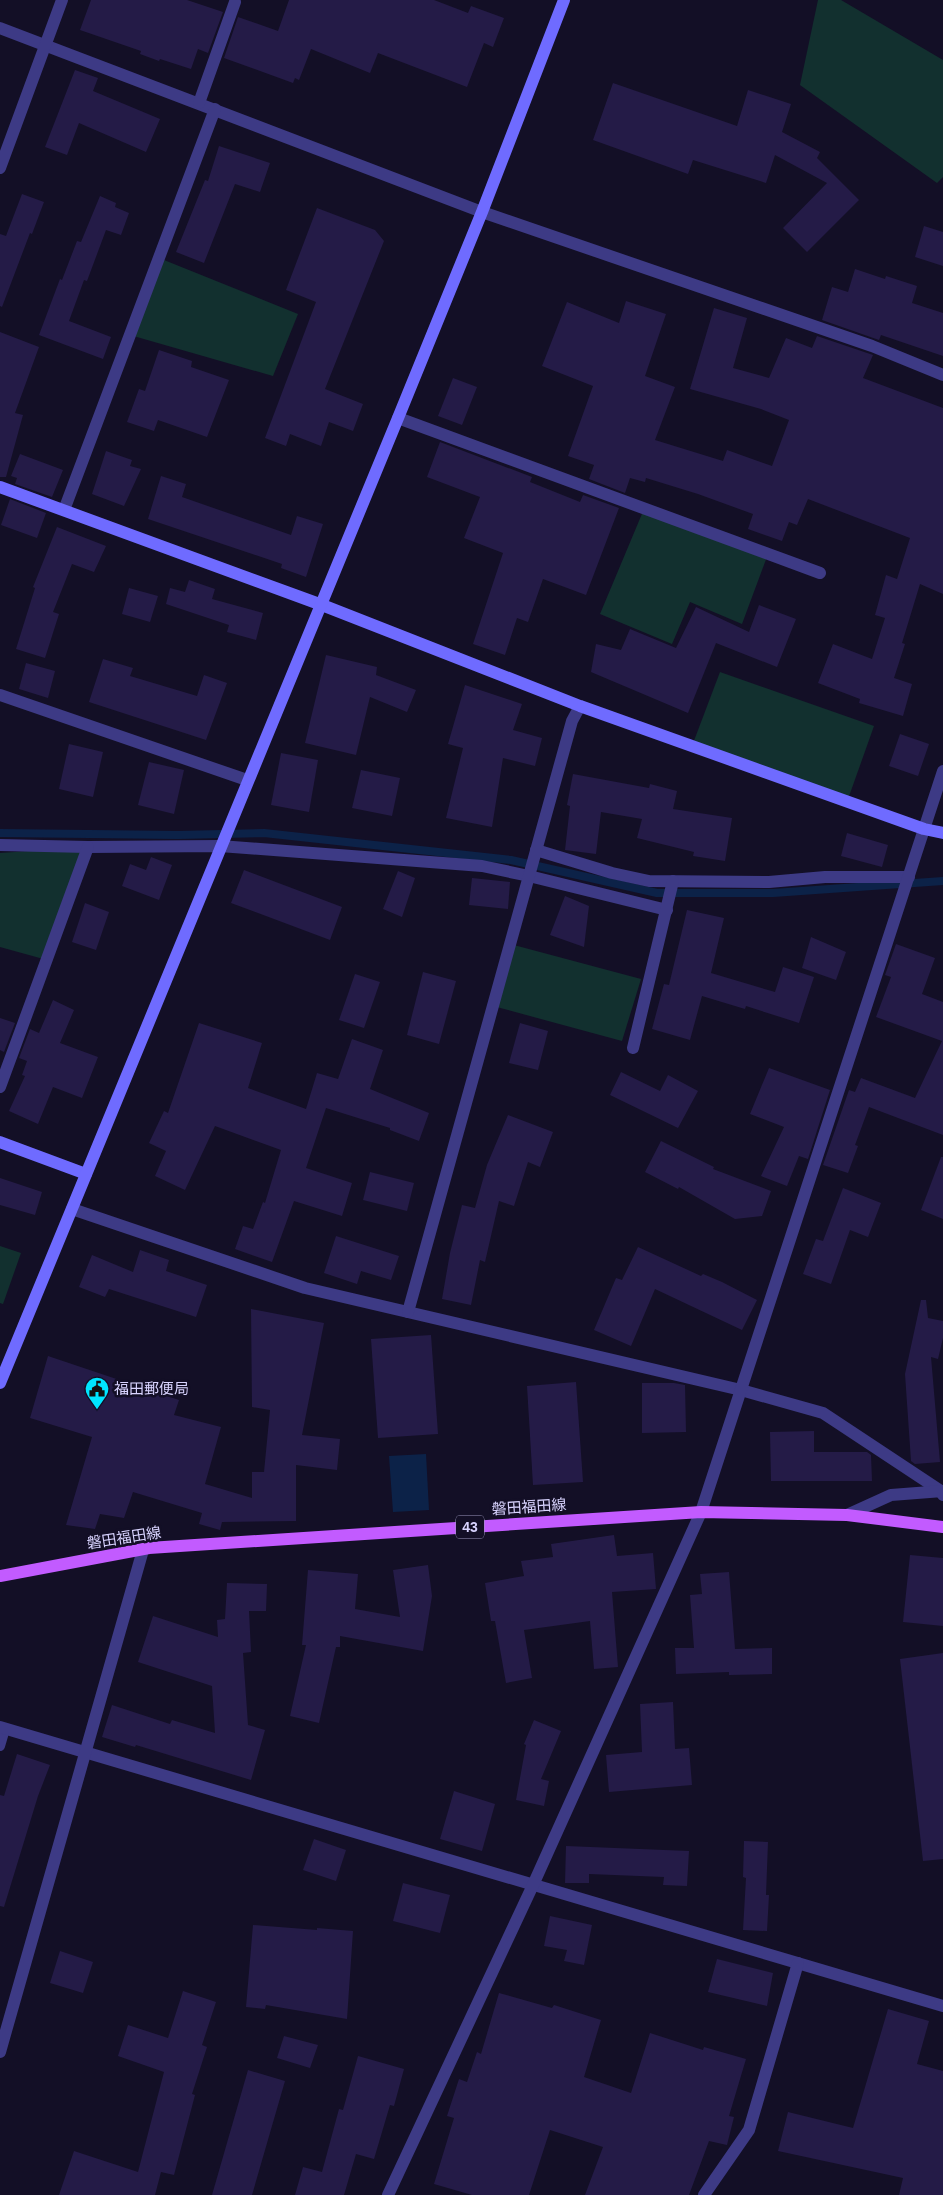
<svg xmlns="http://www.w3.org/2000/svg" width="943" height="2195" font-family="Helvetica,'Noto Sans JP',sans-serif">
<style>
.green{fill:#12302f}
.water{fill:#0c2248}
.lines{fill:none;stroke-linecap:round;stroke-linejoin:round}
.stream{stroke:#0c2248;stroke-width:8}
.building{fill:#241b47}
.lane{stroke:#3d3a85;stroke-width:10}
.street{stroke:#3d3a85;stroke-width:12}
.secondary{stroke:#6f6bff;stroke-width:12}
.primary{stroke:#c25bff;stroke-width:12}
.labels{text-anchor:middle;stroke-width:5;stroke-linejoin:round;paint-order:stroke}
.shield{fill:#130f26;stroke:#9e99be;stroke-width:1}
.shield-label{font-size:14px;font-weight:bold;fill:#d9d4ff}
.poi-label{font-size:15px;fill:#d9d4ff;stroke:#130f26;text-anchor:start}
.street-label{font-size:15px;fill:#d9d4ff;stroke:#130f26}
</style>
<rect width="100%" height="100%" fill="#130f26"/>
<g class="green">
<polygon points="818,0 841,0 943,60 943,177 937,183 800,85"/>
<polygon points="159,258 298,314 273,376 130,335"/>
<polygon points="644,509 768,554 742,624 690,602 672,644 600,614"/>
<polygon points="720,672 874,726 847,802 692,746"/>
<polygon points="88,847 47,960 0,947 0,853"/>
<polygon points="510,944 641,979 622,1041 493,1006"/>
<polygon points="0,1246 21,1253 3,1304 0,1303"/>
</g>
<polygon class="water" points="426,1454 429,1510 393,1512 389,1456"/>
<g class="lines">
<polyline class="stream" points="0,833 178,835 264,833 511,860 657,893 773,893 943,881"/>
</g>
<g class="building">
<polygon points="91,0 187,0 223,12 208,53 198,49 191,69 160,59 159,61 140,54 141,51 80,30"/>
<polygon points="289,0 434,0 468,13 471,6 504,18 493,47 484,43 467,87 378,53 370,73 311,49 299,80 295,78 293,83 224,58 238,17 278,31"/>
<polygon points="75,70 98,78 93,91 160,119 146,152 79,123 67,155 45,147"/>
<polygon points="613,83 737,126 748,90 791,104 782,132 820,152 817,158 859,200 807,252 783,228 827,183 775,155 766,183 693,160 688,174 593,140"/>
<polygon points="219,146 270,163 260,192 235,184 204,263 176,252 205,180 208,181"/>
<polygon points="22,194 44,202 32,234 30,233 2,307 0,306 0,234 6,236"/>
<polygon points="100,196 116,203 115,207 129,213 121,235 106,230 87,281 84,280 69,321 111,337 103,359 39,335 60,279 62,280 77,241 81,242"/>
<polygon points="317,208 375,230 384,241 325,389 363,404 353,431 329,422 321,446 290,434 286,446 265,438 316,302 286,290"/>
<polygon points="924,226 943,232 943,266 915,257"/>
<polygon points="855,269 885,279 886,276 917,286 912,303 943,313 943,356 881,335 879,340 822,320 832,287 848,292"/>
<polygon points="626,301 666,314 645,376 675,387 655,440 723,461 727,450 772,466 789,420 761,409 690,389 714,308 747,318 733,368 769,378 786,338 812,348 817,336 873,355 863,378 943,408 943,594 920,584 902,643 905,644 894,678 912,684 903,716 859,703 860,699 818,683 833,644 872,659 885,618 875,615 886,575 897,579 910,538 808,499 797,525 789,522 782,541 748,529 753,514 698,494 646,478 645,482 630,478 625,493 589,479 594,465 568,456 593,386 542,366 567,302 619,323"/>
<polygon points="0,332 39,347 15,413 23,415 6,477 0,477"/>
<polygon points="159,350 192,361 191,367 229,380 207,437 158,420 154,431 127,422 139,389 145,391"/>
<polygon points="453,378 477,387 462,425 438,416"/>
<polygon points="440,442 532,477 530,482 580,502 583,495 619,508 586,595 543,579 528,622 517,618 505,655 473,644 503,553 464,538 480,497 427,477"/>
<polygon points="106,451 132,460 130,466 141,469 124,506 92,494"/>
<polygon points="20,454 63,470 52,497 15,484 17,478 11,476"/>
<polygon points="161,476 186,484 182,497 291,535 297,516 323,524 306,577 281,568 282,564 148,519"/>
<polygon points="10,499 46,513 37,538 1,525"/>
<polygon points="57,527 106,546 94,572 72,564 53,612 59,614 45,658 16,649 35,588 33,587"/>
<polygon points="189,580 215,589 212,599 263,613 256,640 227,632 229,625 166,604 170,588 185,592"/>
<polygon points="129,588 158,596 150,622 122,614"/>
<polygon points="759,605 796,619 777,667 716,643 688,713 591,672 596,644 621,650 630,629 676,648 696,607 749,632"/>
<polygon points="326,655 377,667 376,675 416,690 407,712 370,697 356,755 305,743"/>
<polygon points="103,659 133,668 130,676 197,696 204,675 227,683 206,740 89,702"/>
<polygon points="26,663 55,671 48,698 19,689"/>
<polygon points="465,685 522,704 513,730 542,738 535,766 503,758 492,827 446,818 463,748 448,744"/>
<polygon points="900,734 929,744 918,776 889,766"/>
<polygon points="69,744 103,752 93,797 59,789"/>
<polygon points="281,753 318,760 309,812 271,805"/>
<polygon points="149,762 184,770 174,814 138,805"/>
<polygon points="361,770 400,778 392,816 352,808"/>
<polygon points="573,774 649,788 650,784 677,791 673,809 732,818 725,861 693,856 694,852 637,838 642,819 601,812 596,854 565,850 570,806 567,805"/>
<polygon points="847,833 888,845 882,867 841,856"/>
<polygon points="151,857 172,865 159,900 122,886 130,864 146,870"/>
<polygon points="244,870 342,907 330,940 231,903"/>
<polygon points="398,871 415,878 402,917 383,909"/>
<polygon points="472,878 510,882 508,909 469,905"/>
<polygon points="565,896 589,906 584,947 550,935"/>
<polygon points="85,903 109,912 96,950 72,942"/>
<polygon points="687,910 724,918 711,973 775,992 783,967 814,977 799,1023 746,1006 745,1009 702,996 690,1040 652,1029 664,984 669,985"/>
<polygon points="811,937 846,952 836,980 802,968"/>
<polygon points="896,944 935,958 922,994 943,1002 943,1135 869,1107 855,1145 858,1146 848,1173 823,1165 849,1090 855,1092 861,1078 915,1098 942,1041 876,1017 891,977 885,975"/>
<polygon points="423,972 456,981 439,1044 407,1035"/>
<polygon points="355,974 380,982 364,1028 339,1020"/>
<polygon points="53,1000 74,1010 60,1043 98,1057 82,1098 53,1087 38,1124 9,1111 25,1076 22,1075 27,1061 19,1058 30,1029 39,1033"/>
<polygon points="0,1018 15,1023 4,1052 0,1050"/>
<polygon points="199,1023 262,1043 248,1088 306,1109 317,1073 338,1079 352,1039 383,1050 370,1089 429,1113 419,1141 390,1130 390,1128 326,1108 306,1168 352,1183 342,1216 294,1201 272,1262 235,1249 243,1226 253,1229 263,1202 265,1203 281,1150 215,1126 185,1190 155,1176 166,1151 149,1143 164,1111 168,1113"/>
<polygon points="520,1023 548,1031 538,1070 509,1063"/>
<polygon points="769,1068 830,1090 808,1159 799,1156 787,1186 761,1176 784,1127 750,1114"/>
<polygon points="621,1072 660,1091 668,1075 698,1091 678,1128 610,1095"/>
<polygon points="508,1115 553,1132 540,1167 528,1162 514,1206 499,1201 485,1262 480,1260 471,1305 442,1299 450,1253 462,1205 475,1208 487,1165"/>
<polygon points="661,1141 714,1167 713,1169 771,1191 762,1216 735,1219 679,1187 678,1189 645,1172"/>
<polygon points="941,1157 943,1157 943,1219 921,1210"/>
<polygon points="370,1172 414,1183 407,1211 363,1200"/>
<polygon points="0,1178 42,1192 35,1215 0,1205"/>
<polygon points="843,1188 881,1203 868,1237 850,1230 831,1284 803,1274 816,1239 823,1241"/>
<polygon points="336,1236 399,1256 391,1280 361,1271 357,1284 324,1273"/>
<polygon points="638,1247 701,1276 703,1274 722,1282 757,1300 742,1330 655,1289 631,1346 594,1330 616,1278 622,1280"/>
<polygon points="140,1250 169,1260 166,1271 207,1285 196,1317 109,1289 105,1297 79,1287 92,1255 133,1272"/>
<polygon points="921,1300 926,1300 928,1318 943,1321 943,1338 938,1359 931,1357 940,1462 915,1464 911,1461 905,1374"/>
<polygon points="251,1309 324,1323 302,1435 340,1439 337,1470 296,1465 296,1521 222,1522 220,1530 199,1524 202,1513 133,1492 124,1518 100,1514 95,1529 66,1525 92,1437 30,1418 48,1356 179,1400 174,1415 221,1427 205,1484 252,1498 252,1472 264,1472 270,1410 252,1407"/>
<polygon points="431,1335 438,1434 378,1438 371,1339"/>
<polygon points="576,1382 583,1482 533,1485 527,1386"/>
<polygon points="642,1383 674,1383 685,1385 686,1432 642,1433"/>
<polygon points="814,1431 814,1452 867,1452 871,1455 872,1481 771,1481 770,1432"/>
<polygon points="614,1535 617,1556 653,1553 656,1589 612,1592 618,1667 594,1669 590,1621 524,1630 532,1678 506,1683 495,1621 491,1621 485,1583 524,1576 521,1561 553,1557 551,1544"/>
<polygon points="910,1555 943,1558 943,1626 903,1622"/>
<polygon points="428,1565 432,1596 423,1651 340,1636 340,1647 336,1647 319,1723 290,1716 306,1645 302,1645 308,1570 358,1574 355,1609 400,1617 393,1570"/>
<polygon points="729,1572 735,1649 772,1648 772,1674 729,1675 729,1672 676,1674 675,1648 694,1648 690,1595 702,1594 700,1574"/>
<polygon points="227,1583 267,1584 266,1611 249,1611 251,1652 243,1653 248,1725 265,1730 251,1780 136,1745 135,1747 102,1737 112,1705 170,1724 172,1720 215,1733 212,1686 138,1662 153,1616 218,1637 217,1620 225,1619"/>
<polygon points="943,1653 943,1859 923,1861 900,1659"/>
<polygon points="673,1702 675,1749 689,1748 692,1785 609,1792 606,1755 642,1752 640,1704"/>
<polygon points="534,1720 561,1731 541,1779 549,1781 544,1806 516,1800 526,1745 524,1744"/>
<polygon points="17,1754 50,1765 38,1796 4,1907 0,1906 0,1795 4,1796"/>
<polygon points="454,1791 495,1804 482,1851 440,1839"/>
<polygon points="314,1839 346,1850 336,1881 303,1870"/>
<polygon points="744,1841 768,1842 766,1895 769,1895 767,1931 743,1930 746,1878 743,1877"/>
<polygon points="566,1846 689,1851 687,1886 663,1885 664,1877 589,1874 589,1883 565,1883"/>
<polygon points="403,1883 450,1895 440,1933 393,1921"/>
<polygon points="550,1916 592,1925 584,1965 564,1961 567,1950 544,1946"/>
<polygon points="253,1925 317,1930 317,1928 353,1931 347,2019 266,2005 265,2009 246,2007"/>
<polygon points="60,1951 93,1962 83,1993 50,1983"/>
<polygon points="717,1959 773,1973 767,2006 708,1992"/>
<polygon points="183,1991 216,2002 202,2045 207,2047 192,2094 195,2095 174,2175 161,2172 155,2195 59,2195 74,2151 138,2172 164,2072 118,2056 128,2025 168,2038"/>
<polygon points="499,1993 552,2008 554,2005 601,2020 584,2077 631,2093 650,2033 703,2050 704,2047 746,2059 729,2116 734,2117 727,2145 709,2141 689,2195 585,2195 603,2147 550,2130 529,2195 472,2195 434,2184 454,2118 447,2116 459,2079 467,2082 477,2052 481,2054"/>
<polygon points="888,2009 929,2021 917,2064 943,2071 943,2195 899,2195 903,2178 778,2151 788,2112 853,2128"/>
<polygon points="284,2036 318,2045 310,2068 277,2058"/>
<polygon points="358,2056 404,2069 394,2106 390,2105 374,2159 356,2154 344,2195 295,2195 303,2167 322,2172 339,2109 343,2110"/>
<polygon points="248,2070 285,2081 252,2195 212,2195"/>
</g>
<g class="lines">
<polyline class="lane" points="0,1746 5,1729"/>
<g class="street">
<polyline points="0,28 482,212 872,346 943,375"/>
<polyline points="199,103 235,2"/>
<polyline points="0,168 62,0"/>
<polyline points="398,418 820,573"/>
<polyline points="64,510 215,109"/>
<polyline points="0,695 247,780"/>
<polyline points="0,845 88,847 220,846 482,866 529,876 667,910"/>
<polyline points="536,850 612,873 649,881 769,882 825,877 909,877"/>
<polyline points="633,1048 673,881"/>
<polyline points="0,1087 88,847"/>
<polyline points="72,1209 305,1288 741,1390 823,1413 941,1491 943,1495"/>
<polyline points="408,1312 572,721 580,706"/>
<polyline points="847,1515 891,1495 943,1491"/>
<polyline points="0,1727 943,2006"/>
<polyline points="0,2052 143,1550"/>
<polyline points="388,2195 533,1885 701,1512 943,771"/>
<polyline points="704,2195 749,2130 798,1963"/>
</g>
<g class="secondary">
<polyline points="0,487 322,605 580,706 924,829 943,833"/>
<polyline points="0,1142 86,1174"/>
<polyline points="0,1383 398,418 482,212 564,0"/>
</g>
<polyline class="primary" points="0,1576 149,1548 701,1512 847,1515 943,1527"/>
</g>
<defs>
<symbol id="civic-pin" viewBox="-11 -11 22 30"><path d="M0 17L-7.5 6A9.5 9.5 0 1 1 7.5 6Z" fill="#00e5ff" stroke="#130f26"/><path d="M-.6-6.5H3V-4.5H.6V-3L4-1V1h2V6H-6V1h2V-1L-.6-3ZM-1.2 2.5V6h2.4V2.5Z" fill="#111"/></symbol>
</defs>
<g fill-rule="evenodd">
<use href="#civic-pin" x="83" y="1375" width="28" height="38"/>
</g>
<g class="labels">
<rect class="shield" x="456" y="1515.5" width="28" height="23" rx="4"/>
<g class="shield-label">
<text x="470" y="1532">43</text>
</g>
<g class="poi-label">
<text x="114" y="1394">福田郵便局</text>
</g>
<g class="street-label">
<text transform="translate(529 1507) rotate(-4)" y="5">磐田福田線</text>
<text transform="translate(124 1538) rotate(-9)" y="5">磐田福田線</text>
</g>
</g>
</svg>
